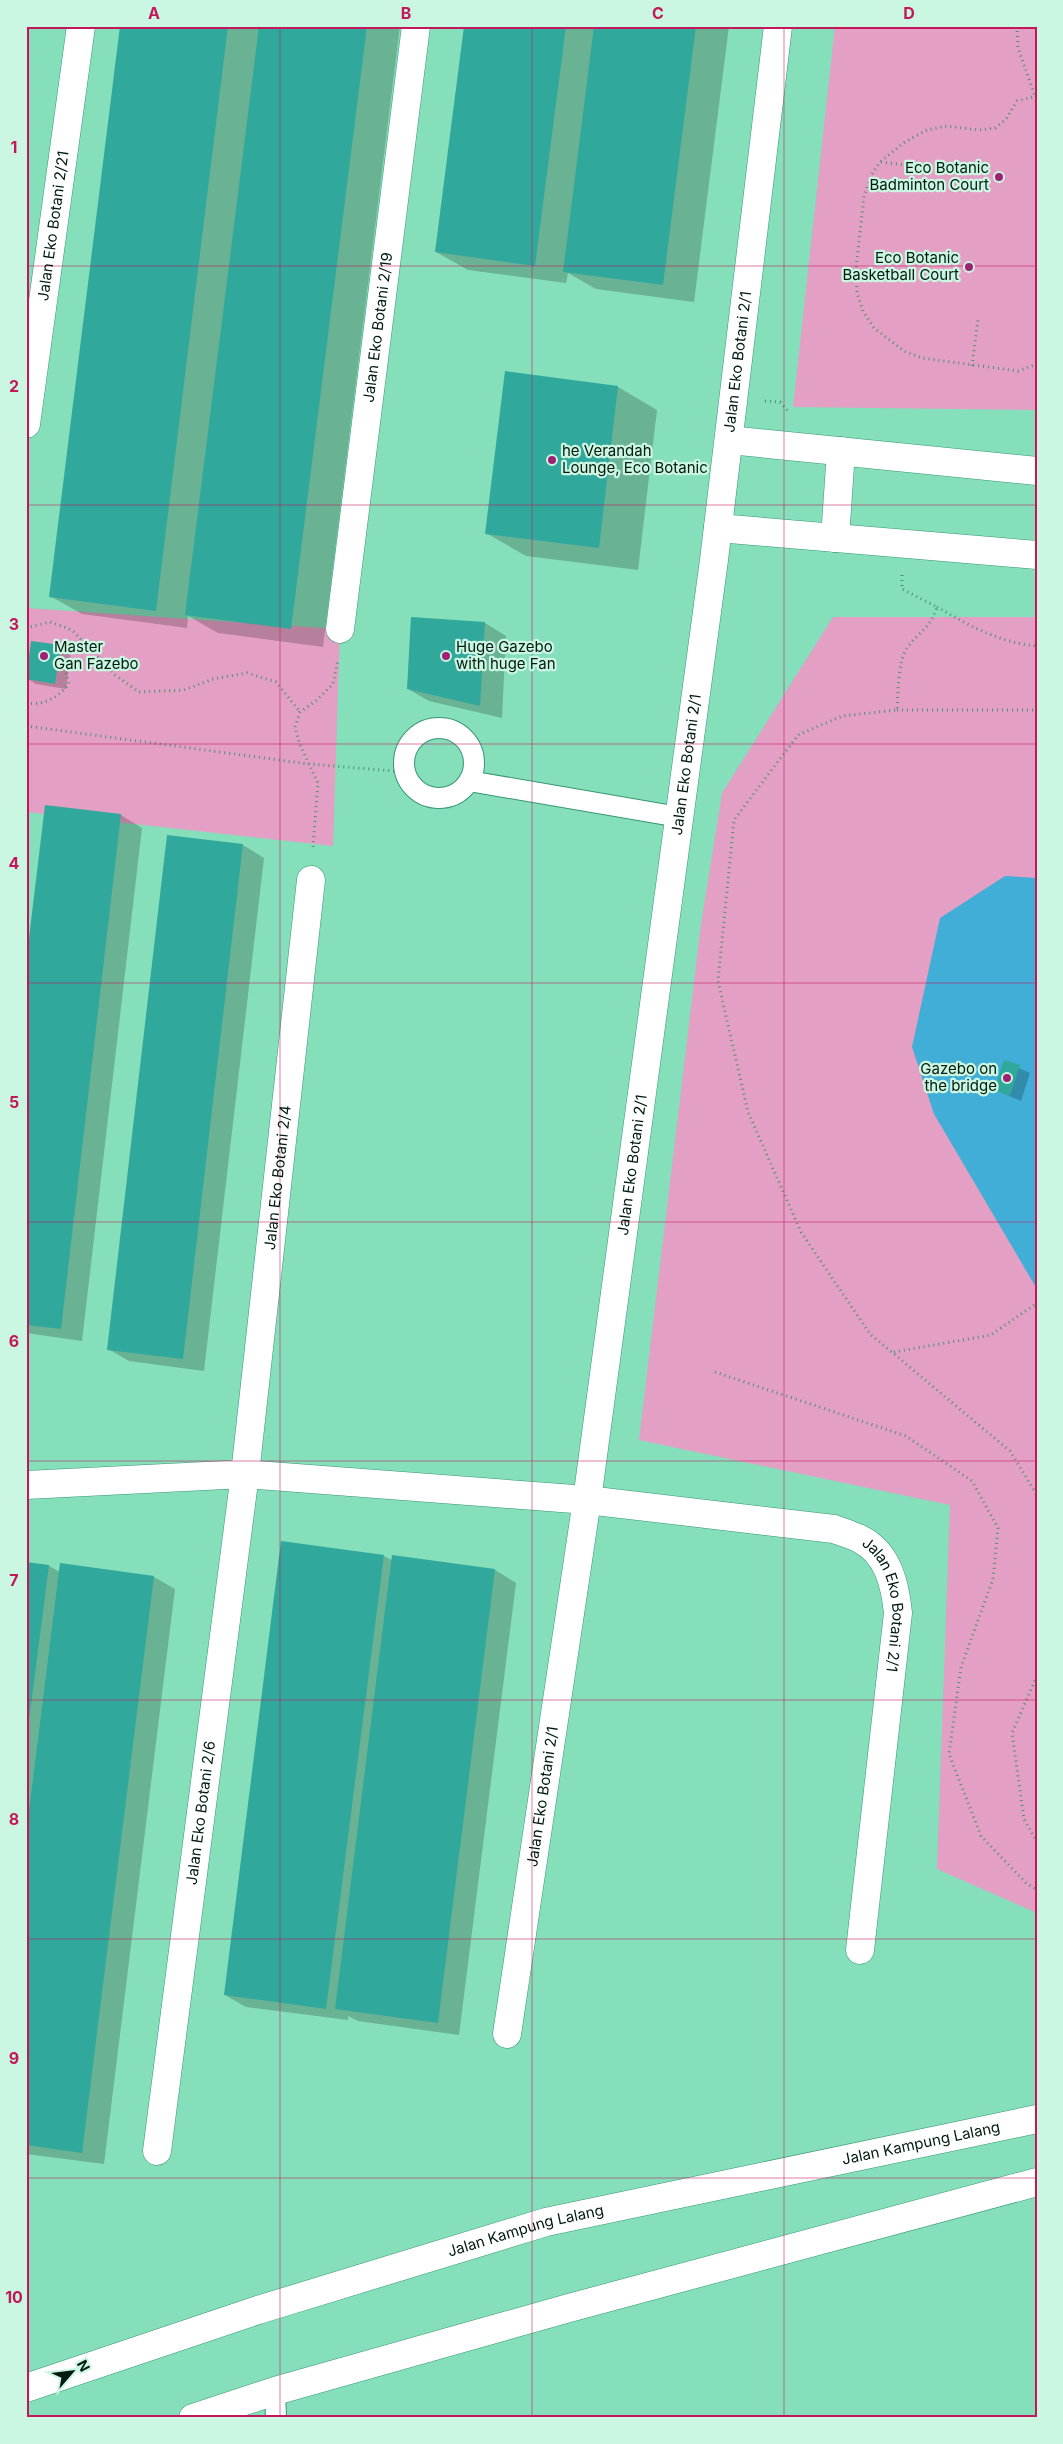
<svg xmlns="http://www.w3.org/2000/svg" width="1063" height="2444" font-family="Inter,sans-serif">
<style>
.green{fill:#e49fc4}
.water{fill:#40aed6}
.shadow{fill:#0003}
.building{fill:#31a89c}
.lines{fill:none;stroke-linecap:round;stroke-linejoin:round}
.service-casing{stroke:#389674;stroke-width:22}
.minor-casing{stroke:#389674;stroke-width:29}
.secondary-casing{stroke:#389674;stroke-width:29}
.path{stroke:#4f9075;stroke-width:3;stroke-dasharray:1 4;stroke-linecap:butt}
.service{stroke:#fff;stroke-width:20}
.minor{stroke:#fff;stroke-width:28}
.secondary{stroke:#fff;stroke-width:28}
.grid{fill:none;stroke:#c2185b;stroke-width:1;stroke-opacity:0.55}
.poi-dot{fill:#9f2174;stroke:#cbf6e2;stroke-width:2}
.labels{text-anchor:middle;stroke-width:4.5;stroke-linejoin:round;paint-order:stroke}
.poi-label{font-size:15px;fill:#001a10;stroke:#cbf6e2;text-anchor:end}
.street-label{font-size:15px;fill:#001a10;stroke:#cbf6e2}
.neatline{fill:none;stroke:#c2185b;stroke-width:2}
.grid-label{font-size:16px;text-anchor:middle;font-weight:bold;fill:#c2185b}
</style>
<rect width="100%" height="100%" fill="#84dfba"/>
<g class="green">
<polygon points="835,26 1037,26 1037,410 793,407"/>
<polygon points="26,608 340,629 333,846 26,812"/>
<polygon points="833,617 1037,617 1037,1913 937,1869 950,1505 639,1440 701,924 722,793"/>
</g>
<polygon class="water" points="1005,876 1037,878 1037,1289 934,1114 912,1047 940,918"/>
<g class="shadow">
<polygon points="121,26 400,26 323,647 218,633 188,616 187,628 82,614 50,596"/>
<polygon points="465,26 729,26 694,302 596,289 568,273 566,283 468,270 436,252"/>
<polygon points="618,387 657,410 638,570 526,556 486,533"/>
<polygon points="485,623 506,636 502,718 429,701 408,689"/>
<polygon points="32,642 61,646 71,652 66,689 36,684 26,678"/>
<polygon points="46,806 121,815 142,828 82,1341 26,1333 26,977"/>
<polygon points="168,836 243,845 264,858 204,1371 129,1361 108,1349"/>
<polygon points="1005,1062 1030,1073 1021,1101 996,1090"/>
<polygon points="384,1556 393,1561 495,1570 516,1583 459,2035 358,2021 348,2016 348,2020 246,2007 225,1995"/>
<polygon points="26,1563 49,1566 60,1572 154,1577 175,1589 104,2164 26,2154"/>
</g>
<g class="building">
<polygon points="120,26 228,26 156,611 49,597"/>
<polygon points="259,26 367,26 291,629 185,615"/>
<polygon points="464,26 566,26 535,266 435,252"/>
<polygon points="594,26 696,26 663,285 563,272"/>
<polygon points="505,371 618,386 599,548 485,534"/>
<polygon points="411,617 485,622 480,706 407,689"/>
<polygon points="31,641 61,645 55,684 26,679"/>
<polygon points="45,805 121,814 61,1329 26,1325 26,963"/>
<polygon points="167,835 243,844 183,1359 107,1350"/>
<polygon points="1004,1060 1020,1065 1010,1096 994,1090"/>
<polygon points="281,1541 384,1555 326,2009 224,1995"/>
<polygon points="392,1555 495,1569 438,2023 335,2009"/>
<polygon points="26,1562 49,1565 27,1736 26,1736"/>
<polygon points="60,1563 154,1576 82,2153 26,2145 26,1835"/>
</g>
<g class="lines">
<defs>
<g id="service">
<circle cx="439" cy="763" r="35"/>
<polyline points="469,781 679,817"/>
<polyline points="275,2391 276,2418"/>
</g>
<g id="minor">
<path id="s1" d="M26,424L81,26"/>
<polyline points="729,440 1037,471"/>
<polyline points="718,528 1037,555"/>
<polyline points="835,538 841,451"/>
<path id="s2" d="M340,629L416,26"/>
<path id="s3" d="M26,1485L245,1474L587,1500L834,1529C842,1532 852,1535 860,1539C888,1553 895,1584 898,1613L860,1950"/>
<path id="s4" d="M507,2034L587,1500L714,560L778,26"/>
<path id="s5" d="M157,2151L245,1474L311,880"/>
</g>
<g id="secondary">
<path id="s6" d="M26,2388L258,2310L546,2222L1037,2119"/>
<polyline points="193,2418 275,2391 569,2308 1037,2182"/>
</g>
</defs>
<use href="#service" class="service-casing"/>
<use href="#minor" class="minor-casing"/>
<use href="#secondary" class="secondary-casing"/>
<g class="path">
<polyline points="1017,26 1018,48 1035,96"/>
<polyline points="1037,96 1017,101 1006,119 995,128 979,130 947,126 927,130 905,142 880,162 872,174 864,196 856,269 857,293 863,311 874,328 904,351 922,358 1018,371 1037,364"/>
<polyline points="881,162 948,170"/>
<polyline points="972,366 978,320"/>
<polyline points="765,401 780,402 789,412"/>
<path d="M902,575V589L937,607C930,629 919,631 907,648C898,661 898,694 897,710L842,716L798,735L734,820L718,981L748,1112L801,1232L870,1334L1010,1451L1037,1495"/>
<path d="M937,607C968,625 1000,643 1037,646"/>
<polyline points="26,628 50,622 72,630 115,675 139,692 184,690 213,679 247,673 276,682 300,712"/>
<path d="M26,703C44,706 58,697 69,684L65,670"/>
<polyline points="897,710 1037,710"/>
<polyline points="26,726 309,764 406,772"/>
<polyline points="313,847 318,783 300,745 295,727 300,712 317,700 333,684 338,660"/>
<polyline points="894,1352 991,1335 1037,1303"/>
<polyline points="715,1372 906,1436 972,1481 998,1528 993,1579 961,1667 949,1754 981,1836 1026,1883 1037,1890"/>
<polyline points="1037,1676 1012,1733 1024,1819 1037,1842"/>
</g>
<use href="#service" class="service"/>
<use href="#minor" class="minor"/>
<use href="#secondary" class="secondary"/>
</g>
<path class="grid" d="M280,26V2418M532,26V2418M784,26V2418M26,266H1037M26,505H1037M26,744H1037M26,983H1037M26,1222H1037M26,1461H1037M26,1700H1037M26,1939H1037M26,2178H1037"/>
<g class="poi-dot">
<circle cx="999" cy="177" r="5"/>
<circle cx="969" cy="267" r="5"/>
<circle cx="552" cy="460" r="5"/>
<circle cx="44" cy="656" r="5"/>
<circle cx="446" cy="656" r="5"/>
<circle cx="1007" cy="1078" r="5"/>
</g>
<g class="labels">
<g class="poi-label">
<text x="989" y="173">Eco Botanic<tspan x="989" dy="17">Badminton Court</tspan></text>
<text x="959" y="263">Eco Botanic<tspan x="959" dy="17">Basketball Court</tspan></text>
<text x="562" y="456" text-anchor="start">he Verandah<tspan x="562" dy="17">Lounge, Eco Botanic</tspan></text>
<text x="54" y="652" text-anchor="start">Master<tspan x="54" dy="17">Gan Fazebo</tspan></text>
<text x="456" y="652" text-anchor="start">Huge Gazebo<tspan x="456" dy="17">with huge Fan</tspan></text>
<text x="997" y="1074">Gazebo on<tspan x="997" dy="17">the bridge</tspan></text>
</g>
<g class="street-label">
<text dy="5" stroke="none"><textPath href="#s1" startOffset="200">Jalan Eko Botani 2/21</textPath></text>
<text dy="5" stroke="none"><textPath href="#s2" startOffset="304">Jalan Eko Botani 2/19</textPath></text>
<text dy="5" stroke="none"><textPath href="#s4" startOffset="1688">Jalan Eko Botani 2/1</textPath></text>
<text dy="5" stroke="none"><textPath href="#s4" startOffset="1282">Jalan Eko Botani 2/1</textPath></text>
<text dy="5" stroke="none"><textPath href="#s4" startOffset="878">Jalan Eko Botani 2/1</textPath></text>
<text dy="5" stroke="none"><textPath href="#s5" startOffset="981">Jalan Eko Botani 2/4</textPath></text>
<text dy="5" stroke="none"><textPath href="#s3" startOffset="914">Jalan Eko Botani 2/1</textPath></text>
<text dy="5" stroke="none"><textPath href="#s4" startOffset="240">Jalan Eko Botani 2/1</textPath></text>
<text dy="5" stroke="none"><textPath href="#s5" startOffset="341">Jalan Eko Botani 2/6</textPath></text>
<text dy="5" stroke="none"><textPath href="#s6" startOffset="929">Jalan Kampung Lalang</textPath></text>
<text dy="5" stroke="none"><textPath href="#s6" startOffset="524">Jalan Kampung Lalang</textPath></text>
</g>
</g>
<rect width="1063" height="2444" fill="none" stroke="#cbf6e2" stroke-width="55"/>
<g transform="translate(72 2372) rotate(62)" stroke="#cbf6e2" stroke-width="4" paint-order="stroke">
<path d="M0-4L9 19L0 12L-9 19Z" fill="#001a10"/>
<text y="-8" font-size="14" font-weight="bold" text-anchor="middle" fill="#001a10">N</text>
</g>
<rect x="28" y="28" width="1008" height="2388" class="neatline"/>
<g class="grid-label">
<text x="154" y="19">A</text>
<text x="406" y="19">B</text>
<text x="658" y="19">C</text>
<text x="909" y="19">D</text>
<text x="14" y="153">1</text>
<text x="14" y="392">2</text>
<text x="14" y="630">3</text>
<text x="14" y="869">4</text>
<text x="14" y="1108">5</text>
<text x="14" y="1347">6</text>
<text x="14" y="1586">7</text>
<text x="14" y="1825">8</text>
<text x="14" y="2064">9</text>
<text x="14" y="2303">10</text>
</g>
</svg>
